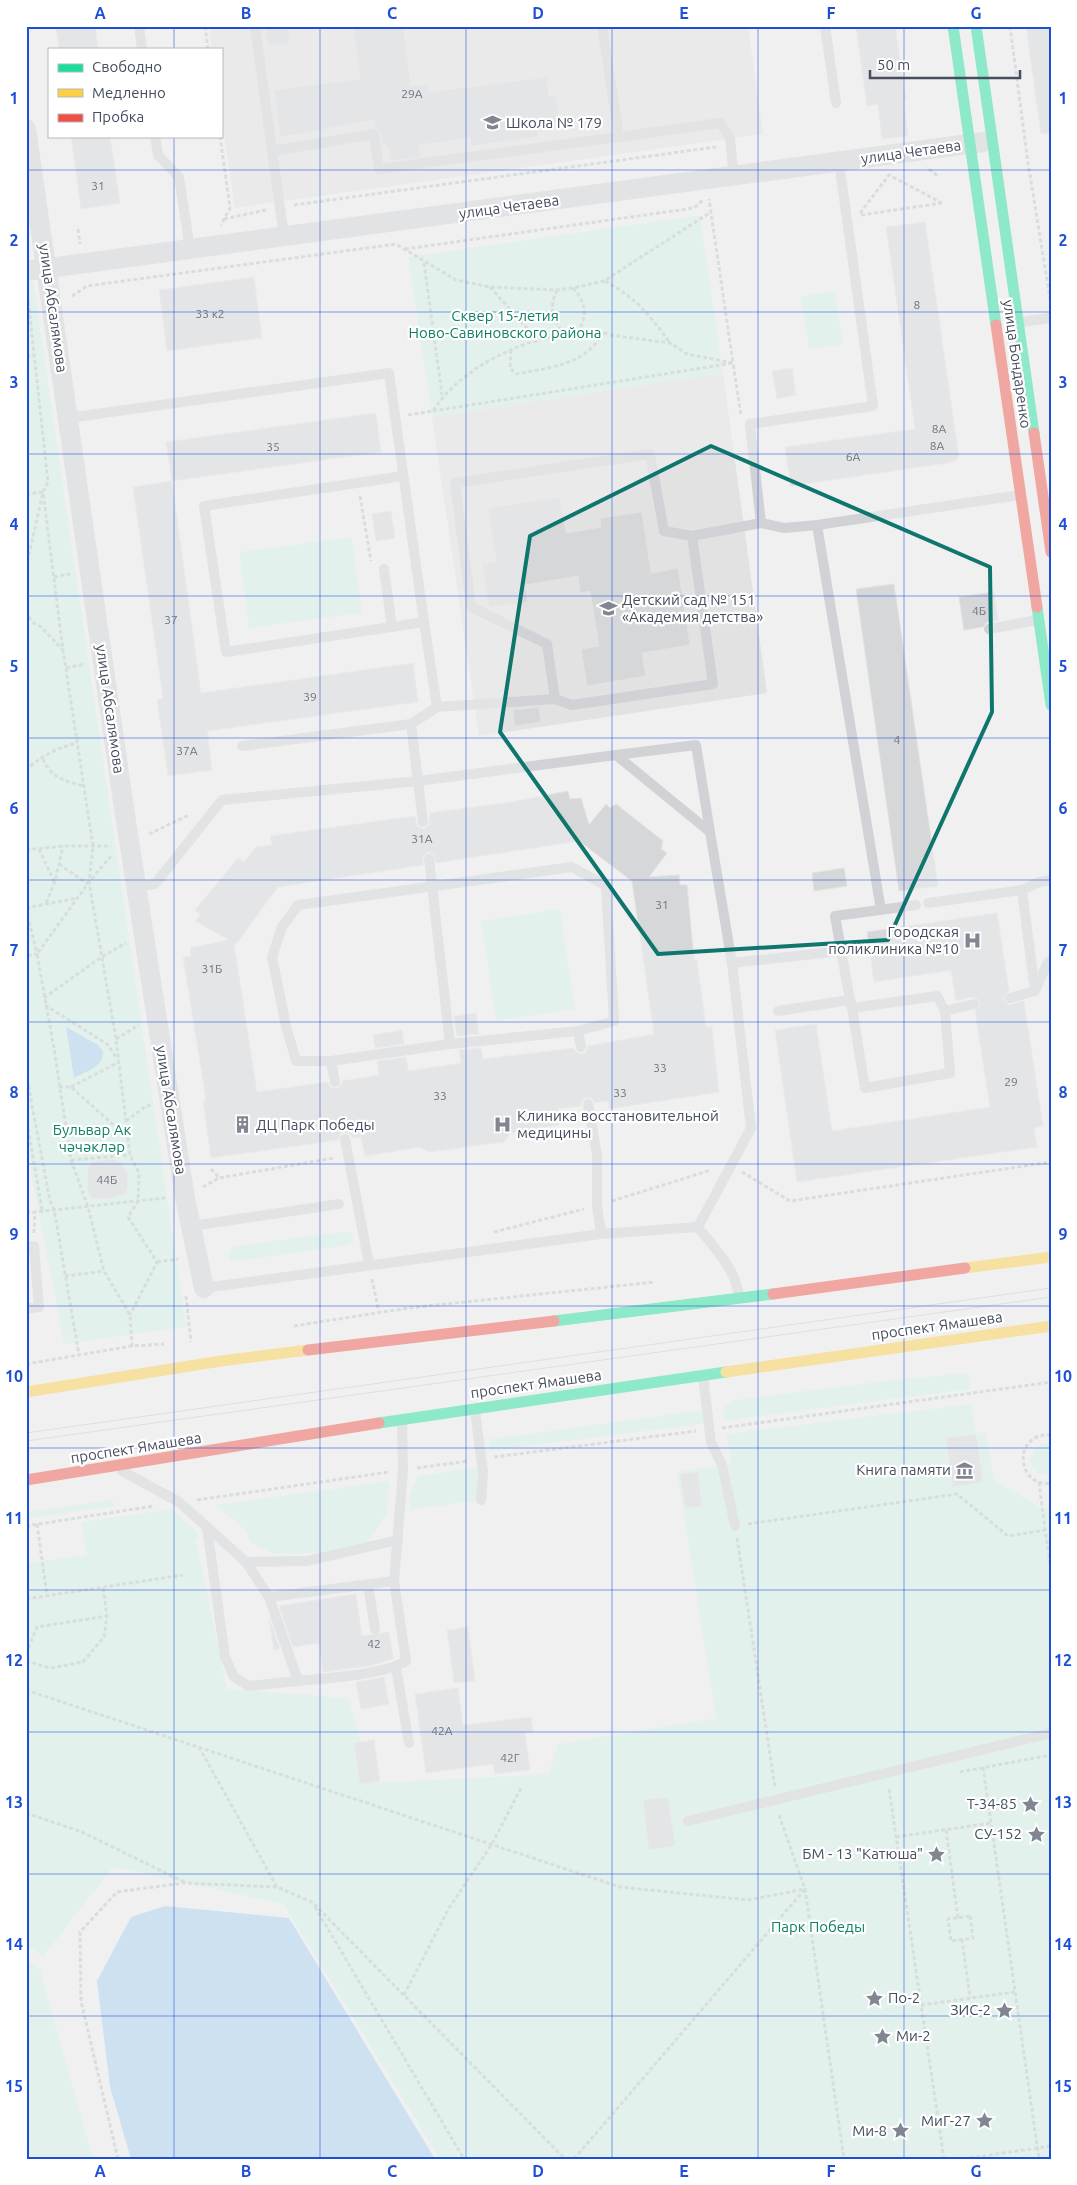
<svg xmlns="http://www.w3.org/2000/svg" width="1077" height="2185" font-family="Ubuntu,sans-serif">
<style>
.education{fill:#e2e2e3}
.green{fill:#d3f2e6}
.water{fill:#a5cff2}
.building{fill:#d6d7d9;stroke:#e2e2e3;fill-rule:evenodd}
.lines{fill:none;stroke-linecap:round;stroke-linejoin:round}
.path{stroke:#bbc7c6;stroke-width:3;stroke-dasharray:4 2.5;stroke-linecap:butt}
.lane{stroke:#d1d2d6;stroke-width:10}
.street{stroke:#d1d2d6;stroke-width:20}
.fast{stroke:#16e098;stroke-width:11}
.slow{stroke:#ffcf43;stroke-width:11}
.jam{stroke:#f24e42;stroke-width:11}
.tram{stroke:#c9cacd;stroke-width:1}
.marked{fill:none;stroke:#0f766e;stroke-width:4;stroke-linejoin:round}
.grid{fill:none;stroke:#1d4ed8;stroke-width:1;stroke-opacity:0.55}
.labels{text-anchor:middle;stroke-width:4.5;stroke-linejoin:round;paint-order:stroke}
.number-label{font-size:12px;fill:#6c7280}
.poi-label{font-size:15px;fill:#464d5f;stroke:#fff;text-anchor:end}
.street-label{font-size:15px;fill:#464d5f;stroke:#fff}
.park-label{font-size:15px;fill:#108165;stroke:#fff}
.neatline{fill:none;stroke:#1d4ed8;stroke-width:2}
.grid-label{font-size:16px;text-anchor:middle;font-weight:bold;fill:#1d4ed8}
</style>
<rect width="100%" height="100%" fill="#f1f0f0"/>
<g class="education">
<polygon points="209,26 748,26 763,134 235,208 221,113 221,49 212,49"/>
<polygon points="723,373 767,693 479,736 432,417"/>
</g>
<g class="green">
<polygon points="700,215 723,373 432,417 408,257"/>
<polygon points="26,232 186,1327 64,1344 26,1147"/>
<polygon points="835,291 843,344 809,349 800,296"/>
<polygon points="352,537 362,613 249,628 239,552"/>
<polygon points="560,909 575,1009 496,1021 481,921"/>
<polygon points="346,1231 352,1234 353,1240 350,1245 239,1261 231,1260 228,1255 230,1250 235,1246"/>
<polygon points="968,1373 970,1389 724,1421 723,1407 734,1400 892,1380"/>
<polygon points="971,1404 976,1433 986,1432 994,1480 1042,1508 1051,1508 1051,2159 440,2159 283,1904 113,1867 43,1957 26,1945 26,1563 87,1555 81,1522 171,1509 195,1529 200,1537 196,1540 227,1689 348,1698 374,1783 548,1774 558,1744 716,1718 677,1472 731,1464 726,1434"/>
<polygon points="701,1410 704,1415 703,1424 489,1451 488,1444 491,1439"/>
<polygon points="1044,1443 1051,1443 1051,1475 1038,1473 1030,1462 1034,1449"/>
<polygon points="477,1467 479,1501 410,1509 409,1496 418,1476"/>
<polygon points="389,1481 387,1514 367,1542 323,1553 274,1554 251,1543 245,1530 216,1505"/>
<polygon points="113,1500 114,1506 26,1519 26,1512"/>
<polygon points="26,1959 40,1969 93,2159 26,2159"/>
</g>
<g class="water">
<path d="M66,1027L98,1045L103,1051C104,1067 85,1072 74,1078Z"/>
<polygon points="165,1906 289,1918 435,2159 131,2159 110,2087 97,1981 131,1917"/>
</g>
<g class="building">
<polygon points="56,26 95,26 98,49 59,49"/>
<polygon points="265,26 288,26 290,43 268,46"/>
<polygon points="353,26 403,26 411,86 428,84 429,92 547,77 549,96 556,96 560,128 538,132 538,137 471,146 470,138 419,145 421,157 390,161 388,147 382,143 381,133 375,127 374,120 280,137 274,90 360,79"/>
<polygon points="856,26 895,26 906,100 904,101 908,136 882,139 878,104 867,106"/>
<polygon points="1026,26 1051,26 1051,133 1041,134"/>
<polygon points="71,136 110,136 120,203 81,209"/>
<polygon points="925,222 959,457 954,462 791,486 785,447 915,429 886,227"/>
<polygon points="254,277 262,338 167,351 159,290"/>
<polygon points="792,368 796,395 777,399 772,371"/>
<polygon points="376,413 381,452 172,481 166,442"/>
<polygon points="172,481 201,693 413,663 418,702 207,731 212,770 168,776 157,700 163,698 133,487"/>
<polygon points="560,497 566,533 601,527 600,518 642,512 651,573 678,568 690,645 642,653 646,676 587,686 581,649 599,646 590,591 580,593 578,576 525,585 528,602 489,608 482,564 496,562 488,508"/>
<polygon points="391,511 395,538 376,541 372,514"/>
<polygon points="894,584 938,886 899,891 856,589"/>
<polygon points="994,592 998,620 987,622 983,627 964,630 959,597"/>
<polygon points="539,707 541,722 515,726 513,710"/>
<path d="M568,791L570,799L581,798L589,825L606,804L610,808L616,804L663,841L661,849L667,853L649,877L679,875L680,885H687L694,961L697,960L706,1027H712L719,1092L609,1109L608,1101L595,1103L591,1098L586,1097L582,1101L581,1106L558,1109L559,1125L510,1133L504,1142L429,1152L420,1147L365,1156L361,1137L352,1138L350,1134L344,1132L340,1134L338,1140L211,1158L203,1101L206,1100L183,957L191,956L190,948L229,940L195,921L200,915L195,910L238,858L244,862L256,847L272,845L270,836L415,816L417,826L424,829L429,824L430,813L505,803ZM579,841L632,881L654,1034L588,1046L586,1052L582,1054L576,1052L574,1048L483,1059L481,1048L459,1050L461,1063L408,1071L406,1057L377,1061L379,1075L342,1081L341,1085L337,1089L330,1087L328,1082L257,1092L234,943L236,944L278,887L423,865V857L428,852L434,855L436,863Z"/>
<polygon points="844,868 847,886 814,891 812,873"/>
<polygon points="997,913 1009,991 1004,996 1004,1000 1009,1005 1024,1001 1043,1126 1034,1128 1037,1147 797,1182 775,1030 816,1024 832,1131 990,1107 975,1011 980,1006 979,1000 973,997 956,1001 951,970 874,982 867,932"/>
<polygon points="476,1013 479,1034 457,1036 454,1016"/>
<polygon points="402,1030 404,1044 375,1048 373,1035"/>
<polygon points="113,1159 122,1163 127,1173 128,1185 126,1193 112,1198 91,1199 87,1187 88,1168 92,1162"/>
<polygon points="976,1434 983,1482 953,1487 946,1438"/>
<polygon points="698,1472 702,1506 685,1508 680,1474"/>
<polygon points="356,1594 362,1636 389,1632 393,1659 368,1666 323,1672 319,1643 293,1647 279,1606"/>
<polygon points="269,1618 280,1649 274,1650"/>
<polygon points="468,1627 475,1681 454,1683 447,1630"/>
<polygon points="384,1677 389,1704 361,1709 356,1682"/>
<polygon points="458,1688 463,1725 531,1717 533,1732 525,1733 530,1770 495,1774 493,1764 426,1773 415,1694"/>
<polygon points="374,1740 380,1781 360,1784 354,1743"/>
<polygon points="668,1797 675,1846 649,1850 643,1800"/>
</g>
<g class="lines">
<g class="path">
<polyline points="205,26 208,49"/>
<polyline points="1010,26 1028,163 1051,304"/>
<polyline points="220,136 230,208 221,225"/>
<polyline points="929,169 938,176"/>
<polyline points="294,205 716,147"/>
<polyline points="860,213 889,175 942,203"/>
<polyline points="861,215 942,203"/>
<polyline points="224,219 266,210"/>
<polyline points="78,229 80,244"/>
<polyline points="405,249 694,208 703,200"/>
<polyline points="424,263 442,395"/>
<path d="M605,281C636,298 650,315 670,343"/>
<polyline points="490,287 536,338"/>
<path d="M573,288C586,302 588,315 578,332"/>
<path d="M557,290C549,307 551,320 565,334"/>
<polyline points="72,296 87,286 396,244 456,280 490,287 557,290 573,288 604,281 711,212"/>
<path d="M511,350L510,368L516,374C548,368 587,365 603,332"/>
<polyline points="26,357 35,356"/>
<polyline points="433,411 733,363 709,199"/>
<path d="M408,415L433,411C461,367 522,339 573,333C585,331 599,330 610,335L670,343L687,354L733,363L741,415"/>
<polyline points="26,494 43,492 63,650 93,846 89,882 116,1039 130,1155 139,1173 138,1201 128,1217 157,1262 130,1315"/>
<polyline points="360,496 371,561"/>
<polyline points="26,568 43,492 48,482 28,298"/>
<polyline points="54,577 70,574"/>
<polyline points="26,611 32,622 41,627 63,650"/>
<polyline points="66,668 85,664"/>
<path d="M43,759C50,777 66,782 84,786"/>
<path d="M26,771C38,757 59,747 77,743"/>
<polyline points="149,834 189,815"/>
<polyline points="39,849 54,881"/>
<polyline points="26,850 63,846 111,846"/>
<polyline points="111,856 89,882 37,954 54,1048 71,1160 88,1207 104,1271 130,1315 132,1346"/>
<polyline points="59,864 88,884"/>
<polyline points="46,903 55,881 63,846"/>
<polyline points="26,908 77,898"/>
<polyline points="26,909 37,954 26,956"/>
<polyline points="44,998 103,956 126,943"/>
<polyline points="45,1005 107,1044 117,1059"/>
<polyline points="116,1039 139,1025"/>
<polyline points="26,1073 50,1201 54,1209 79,1355"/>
<polyline points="59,1087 71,1087 127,1137"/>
<polyline points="71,1087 119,1062"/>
<polyline points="26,1116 42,1210"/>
<polyline points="126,1121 146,1106 152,1105"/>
<polyline points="71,1160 130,1155"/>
<polyline points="211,1169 219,1178 334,1158"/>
<polyline points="742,1172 790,1201 1051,1162"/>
<polyline points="203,1187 219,1178"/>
<polyline points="612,1201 711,1170"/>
<polyline points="26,1213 165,1198"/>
<polyline points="494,1232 584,1209"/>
<polyline points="34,1233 35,1211"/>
<polyline points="157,1262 178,1259"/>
<polyline points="65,1276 104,1271"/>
<polyline points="372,1279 379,1313"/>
<polyline points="186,1296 191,1342"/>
<polyline points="294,1326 408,1308 655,1282"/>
<polyline points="26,1364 132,1346 164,1344"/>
<polyline points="722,1428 1051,1382"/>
<path d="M1051,1435C1012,1432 1016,1488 1051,1483"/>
<polyline points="494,1457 696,1431"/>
<polyline points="417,1468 468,1461"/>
<polyline points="1039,1482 1045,1530"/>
<polyline points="197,1500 389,1472"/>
<polyline points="37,1524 47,1596"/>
<polyline points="748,1524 957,1494 1008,1536 1045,1530 1051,1568"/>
<polyline points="26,1526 154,1506"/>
<polyline points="737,1538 775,1787"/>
<polyline points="26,1599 183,1575"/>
<polyline points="26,1654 37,1627 107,1616"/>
<polyline points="26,1661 51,1668 83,1662 104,1637 107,1616 103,1587"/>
<polyline points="26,1690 620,1887 748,1900 805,1889"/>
<polyline points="199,1747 277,1887 312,1902 565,2159"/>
<polyline points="983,1767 1039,2159"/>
<polyline points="960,1772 1051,1755"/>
<polyline points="889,1789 944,2159"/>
<polyline points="26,1813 82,1832 184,1882"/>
<polyline points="779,1815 805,1889 844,2159"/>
<polyline points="946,1830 958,1918"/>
<polyline points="896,1837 991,1823"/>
<polyline points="315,1907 464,2159"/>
<polygon points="970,1916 973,1938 951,1941 948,1919"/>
<polyline points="962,1939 970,1998"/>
<polyline points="404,1995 449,1908 492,1844 521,1788"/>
<polyline points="921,2005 1015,1992"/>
<polyline points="118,2159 81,2001 80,1932 117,1892 184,1883 277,1887"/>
<polyline points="574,2159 805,1889"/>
<polyline points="963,2159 1051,2146"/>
</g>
<g class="lane">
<polyline points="139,26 142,49"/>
<polyline points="255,26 272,151"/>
<polyline points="602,26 619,137 720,123 730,138 734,177"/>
<polyline points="825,26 836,103"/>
<polyline points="155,136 158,155 179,177 190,249"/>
<polyline points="839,162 873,406 750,424 761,523 784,528 817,525 1020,495"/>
<polyline points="284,237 272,151 374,134 379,169 619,137"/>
<polyline points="1020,322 1051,318"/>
<polyline points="68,418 389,373 424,622 226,652 204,506 403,476"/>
<polyline points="817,525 881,910"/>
<polyline points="692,536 761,523"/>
<polyline points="384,569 392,627"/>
<polyline points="989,629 1037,620"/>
<polyline points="437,707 555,699 572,705 713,684 692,536 664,531 650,454 455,483 471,607 547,644 555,699"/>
<polyline points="242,746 411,724"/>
<polyline points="616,755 696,745 710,832"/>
<polyline points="423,822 411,724 437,707 424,622"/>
<polyline points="429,859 450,1044"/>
<polygon points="572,867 606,886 614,1021 578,1031 450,1044 331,1061 296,1061 286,1026 272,957 282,927 298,905"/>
<path d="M136,887L155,884L222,800L418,781L616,755L710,832L732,963L751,1128L698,1227C715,1249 736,1269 739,1297"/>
<polyline points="1022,890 1035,991 1048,962 1051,961"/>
<polyline points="928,903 1022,890 1039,882 1051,880"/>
<polyline points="732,963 841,951"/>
<polyline points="1010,998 1035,991"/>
<polyline points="852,1008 865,1088 950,1073 945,1011 937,996 852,1008 850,1000 835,916 916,905"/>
<polyline points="778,1011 850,1000"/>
<polyline points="945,1011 974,1004"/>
<polyline points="578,1031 581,1047"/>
<polyline points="331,1061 335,1082"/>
<polyline points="588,1104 597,1155 597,1205 601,1234 698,1227"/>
<polyline points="345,1139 369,1264"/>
<polyline points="192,1226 339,1204"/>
<polyline points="26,1247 34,1246 39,1307 26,1309"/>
<polyline points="204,1288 601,1234"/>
<polyline points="703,1376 711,1442 722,1465 735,1526"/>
<polyline points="475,1410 483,1472 481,1500"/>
<polyline points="122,1471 179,1502 246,1562 269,1597 394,1581 403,1470 402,1422"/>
<polyline points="207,1527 225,1657 234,1677 249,1686 298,1681"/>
<polyline points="246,1562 307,1561 398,1540"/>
<polyline points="368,1585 375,1629"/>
<path d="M269,1597L298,1681C327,1678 383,1675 406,1661L394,1581"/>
<polyline points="396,1668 409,1743"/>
<polyline points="688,1821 1051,1733"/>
</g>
<g class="street">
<polyline points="26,129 125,815 185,1198 204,1288"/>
<polyline points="26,271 983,142"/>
</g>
<g class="fast">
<polyline points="953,26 996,325"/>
<polyline points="976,26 1034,433"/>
<polyline points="1037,607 1051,705"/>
<polyline points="554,1321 773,1294"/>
<polyline points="379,1423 726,1372"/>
</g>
<g class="slow">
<polyline points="965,1268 1051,1257"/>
<polyline points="726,1372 1051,1326"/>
<polyline points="26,1392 221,1361 308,1350"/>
</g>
<g class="jam">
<polyline points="996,325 1037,607"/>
<polyline points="1034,433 1051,552"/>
<polyline points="773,1294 965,1268"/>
<polyline points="308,1350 554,1321"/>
<polyline points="26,1480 379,1423"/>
</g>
<g class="tram">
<polyline points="26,1433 1051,1288"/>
<polyline points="26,1441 1051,1297"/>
</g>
</g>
<path d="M0 0H1077V2185H0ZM711,446L990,567L992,712L888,940L658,954L500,732L530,536Z" fill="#f1f0f0" fill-opacity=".55" fill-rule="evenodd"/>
<path class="marked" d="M711,446L990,567L992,712L888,940L658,954L500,732L530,536Z"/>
<path class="grid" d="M174,26V49M320,26V2159M466,26V2159M612,26V2159M758,26V2159M904,26V2159M174,136V2159M26,170H1051M26,312H1051M26,454H1051M26,596H1051M26,738H1051M26,880H1051M26,1022H1051M26,1164H1051M26,1306H1051M26,1448H1051M26,1590H1051M26,1732H1051M26,1874H1051M26,2016H1051"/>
<defs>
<symbol id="school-bare" viewBox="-9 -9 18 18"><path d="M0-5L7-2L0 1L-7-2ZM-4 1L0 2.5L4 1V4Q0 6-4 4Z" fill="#828692" stroke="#fff" stroke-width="2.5" paint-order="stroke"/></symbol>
<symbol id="hospital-bare" viewBox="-9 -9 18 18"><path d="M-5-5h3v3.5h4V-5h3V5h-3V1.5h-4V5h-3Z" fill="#828692" stroke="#fff" stroke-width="2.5" paint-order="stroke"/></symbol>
<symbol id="building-bare" viewBox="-9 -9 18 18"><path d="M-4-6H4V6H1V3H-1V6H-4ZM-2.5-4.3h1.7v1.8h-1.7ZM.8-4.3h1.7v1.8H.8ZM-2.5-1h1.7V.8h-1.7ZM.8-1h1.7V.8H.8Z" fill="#828692" stroke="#fff" stroke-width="2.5" paint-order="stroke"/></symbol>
<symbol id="museum-bare" viewBox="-9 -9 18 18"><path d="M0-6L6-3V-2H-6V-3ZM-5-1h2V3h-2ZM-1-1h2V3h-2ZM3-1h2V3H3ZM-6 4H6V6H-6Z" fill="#828692" stroke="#fff" stroke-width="2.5" paint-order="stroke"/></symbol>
<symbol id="sight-bare" viewBox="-9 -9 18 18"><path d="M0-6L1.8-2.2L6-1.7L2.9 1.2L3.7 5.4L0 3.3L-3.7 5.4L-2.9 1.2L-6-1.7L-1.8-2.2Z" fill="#828692" stroke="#fff" stroke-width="2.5" paint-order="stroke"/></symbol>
</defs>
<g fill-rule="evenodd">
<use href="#school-bare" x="480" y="110" width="25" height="25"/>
<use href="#school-bare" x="596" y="596" width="25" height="25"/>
<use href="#hospital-bare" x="960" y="928" width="25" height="25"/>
<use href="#building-bare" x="230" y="1112" width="25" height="25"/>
<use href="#hospital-bare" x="490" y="1112" width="25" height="25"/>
<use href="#museum-bare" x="952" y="1458" width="25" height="25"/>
<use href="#sight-bare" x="1018" y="1792" width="25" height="25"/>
<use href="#sight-bare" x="1024" y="1822" width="25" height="25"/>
<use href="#sight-bare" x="924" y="1842" width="25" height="25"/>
<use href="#sight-bare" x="862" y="1986" width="25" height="25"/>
<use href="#sight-bare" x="992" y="1998" width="25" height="25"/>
<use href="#sight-bare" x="870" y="2024" width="25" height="25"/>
<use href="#sight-bare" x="972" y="2108" width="25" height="25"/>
<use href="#sight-bare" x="888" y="2118" width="25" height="25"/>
</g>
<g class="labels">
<g class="number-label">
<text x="412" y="98">29А</text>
<text x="98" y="190">31</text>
<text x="917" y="309">8</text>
<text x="210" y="318">33 к2</text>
<text x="939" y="433">8А</text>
<text x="937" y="450">8А</text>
<text x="273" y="451">35</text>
<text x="853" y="461">6А</text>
<text x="979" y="615">4Б</text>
<text x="171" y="624">37</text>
<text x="310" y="701">39</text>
<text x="897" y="744">4</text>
<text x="187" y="755">37А</text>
<text x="422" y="843">31А</text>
<text x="662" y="909">31</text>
<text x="212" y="973">31Б</text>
<text x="660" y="1072">33</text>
<text x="1011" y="1086">29</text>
<text x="620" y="1097">33</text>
<text x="440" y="1100">33</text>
<text x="107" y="1184">44Б</text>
<text x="374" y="1648">42</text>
<text x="442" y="1735">42А</text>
<text x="510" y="1762">42Г</text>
</g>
<g class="poi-label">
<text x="506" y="128" text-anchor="start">Школа № 179</text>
<text x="622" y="605" text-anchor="start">Детский сад № 151<tspan x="622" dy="17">«Академия детства»</tspan></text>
<text x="959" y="937">Городская<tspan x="959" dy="17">поликлиника №10</tspan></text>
<text x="517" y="1121" text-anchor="start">Клиника восстановительной<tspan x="517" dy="17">медицины</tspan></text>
<text x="256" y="1130" text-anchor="start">ДЦ Парк Победы</text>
<text x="951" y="1475">Книга памяти</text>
<text x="1017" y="1809">Т-34-85</text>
<text x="1022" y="1839">СУ-152</text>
<text x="923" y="1859">БМ - 13 "Катюша"</text>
<text x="888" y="2003" text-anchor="start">По-2</text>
<text x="991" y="2015">ЗИС-2</text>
<text x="896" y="2041" text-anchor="start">Ми-2</text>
<text x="971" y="2126">МиГ-27</text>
<text x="887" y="2136">Ми-8</text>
</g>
<g class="street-label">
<text transform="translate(911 152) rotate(-8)" y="5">улица Четаева</text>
<text transform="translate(509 207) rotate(-8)" y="5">улица Четаева</text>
<text transform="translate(53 308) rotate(82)" y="5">улица Абсалямова</text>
<text transform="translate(1017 364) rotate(82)" y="5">улица Бондаренко</text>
<text transform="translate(110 709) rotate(82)" y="5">улица Абсалямова</text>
<text transform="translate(171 1110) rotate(81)" y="5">улица Абсалямова</text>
<text transform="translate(937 1326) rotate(-8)" y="5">проспект Ямашева</text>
<text transform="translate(536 1384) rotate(-8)" y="5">проспект Ямашева</text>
<text transform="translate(136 1448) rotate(-9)" y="5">проспект Ямашева</text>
</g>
<g class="park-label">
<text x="505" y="321">Сквер 15-летия<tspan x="505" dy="17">Ново-Савиновского района</tspan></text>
<text x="92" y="1135">Бульвар Ак<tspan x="92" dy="17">чәчәкләр</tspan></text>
<text x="818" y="1932">Парк Победы</text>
</g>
</g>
<rect width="1077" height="2185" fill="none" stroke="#ffffff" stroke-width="55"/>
<rect x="48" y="48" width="175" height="90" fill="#ffffff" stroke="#b5b8bf"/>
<rect x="58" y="64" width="25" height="8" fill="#16e098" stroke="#b5b8bf"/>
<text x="92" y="72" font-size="15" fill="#464d5f">Свободно</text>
<rect x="58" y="89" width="25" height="8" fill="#ffcf43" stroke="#b5b8bf"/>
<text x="92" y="98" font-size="15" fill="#464d5f">Медленно</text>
<rect x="58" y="114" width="25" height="8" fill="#f24e42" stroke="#b5b8bf"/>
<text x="92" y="122" font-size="15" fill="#464d5f">Пробка</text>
<path d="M870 70v8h150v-8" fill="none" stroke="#464d5f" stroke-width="2.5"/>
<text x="877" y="70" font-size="15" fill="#464d5f" stroke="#ffffff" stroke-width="4" paint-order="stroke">50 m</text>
<rect x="28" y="28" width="1022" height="2130" class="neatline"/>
<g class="grid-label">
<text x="100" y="19">A</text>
<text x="246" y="19">B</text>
<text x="392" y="19">C</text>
<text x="538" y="19">D</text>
<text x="684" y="19">E</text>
<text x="831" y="19">F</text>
<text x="976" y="19">G</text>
<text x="14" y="104">1</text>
<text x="1063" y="104">1</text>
<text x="14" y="246">2</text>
<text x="1063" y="246">2</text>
<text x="14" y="388">3</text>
<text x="1063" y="388">3</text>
<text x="14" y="530">4</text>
<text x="1063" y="530">4</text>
<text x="14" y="672">5</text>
<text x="1063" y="672">5</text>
<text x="14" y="814">6</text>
<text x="1063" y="814">6</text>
<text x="14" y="956">7</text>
<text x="1063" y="956">7</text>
<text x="14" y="1098">8</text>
<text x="1063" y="1098">8</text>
<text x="14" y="1240">9</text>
<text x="1063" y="1240">9</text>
<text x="14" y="1382">10</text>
<text x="1063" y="1382">10</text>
<text x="14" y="1524">11</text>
<text x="1063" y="1524">11</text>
<text x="14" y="1666">12</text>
<text x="1063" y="1666">12</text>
<text x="14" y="1808">13</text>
<text x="1063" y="1808">13</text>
<text x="14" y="1950">14</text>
<text x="1063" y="1950">14</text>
<text x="14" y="2092">15</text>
<text x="1063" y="2092">15</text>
<text x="100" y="2177">A</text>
<text x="246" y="2177">B</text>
<text x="392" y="2177">C</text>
<text x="538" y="2177">D</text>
<text x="684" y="2177">E</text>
<text x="831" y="2177">F</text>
<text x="976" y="2177">G</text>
</g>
</svg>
